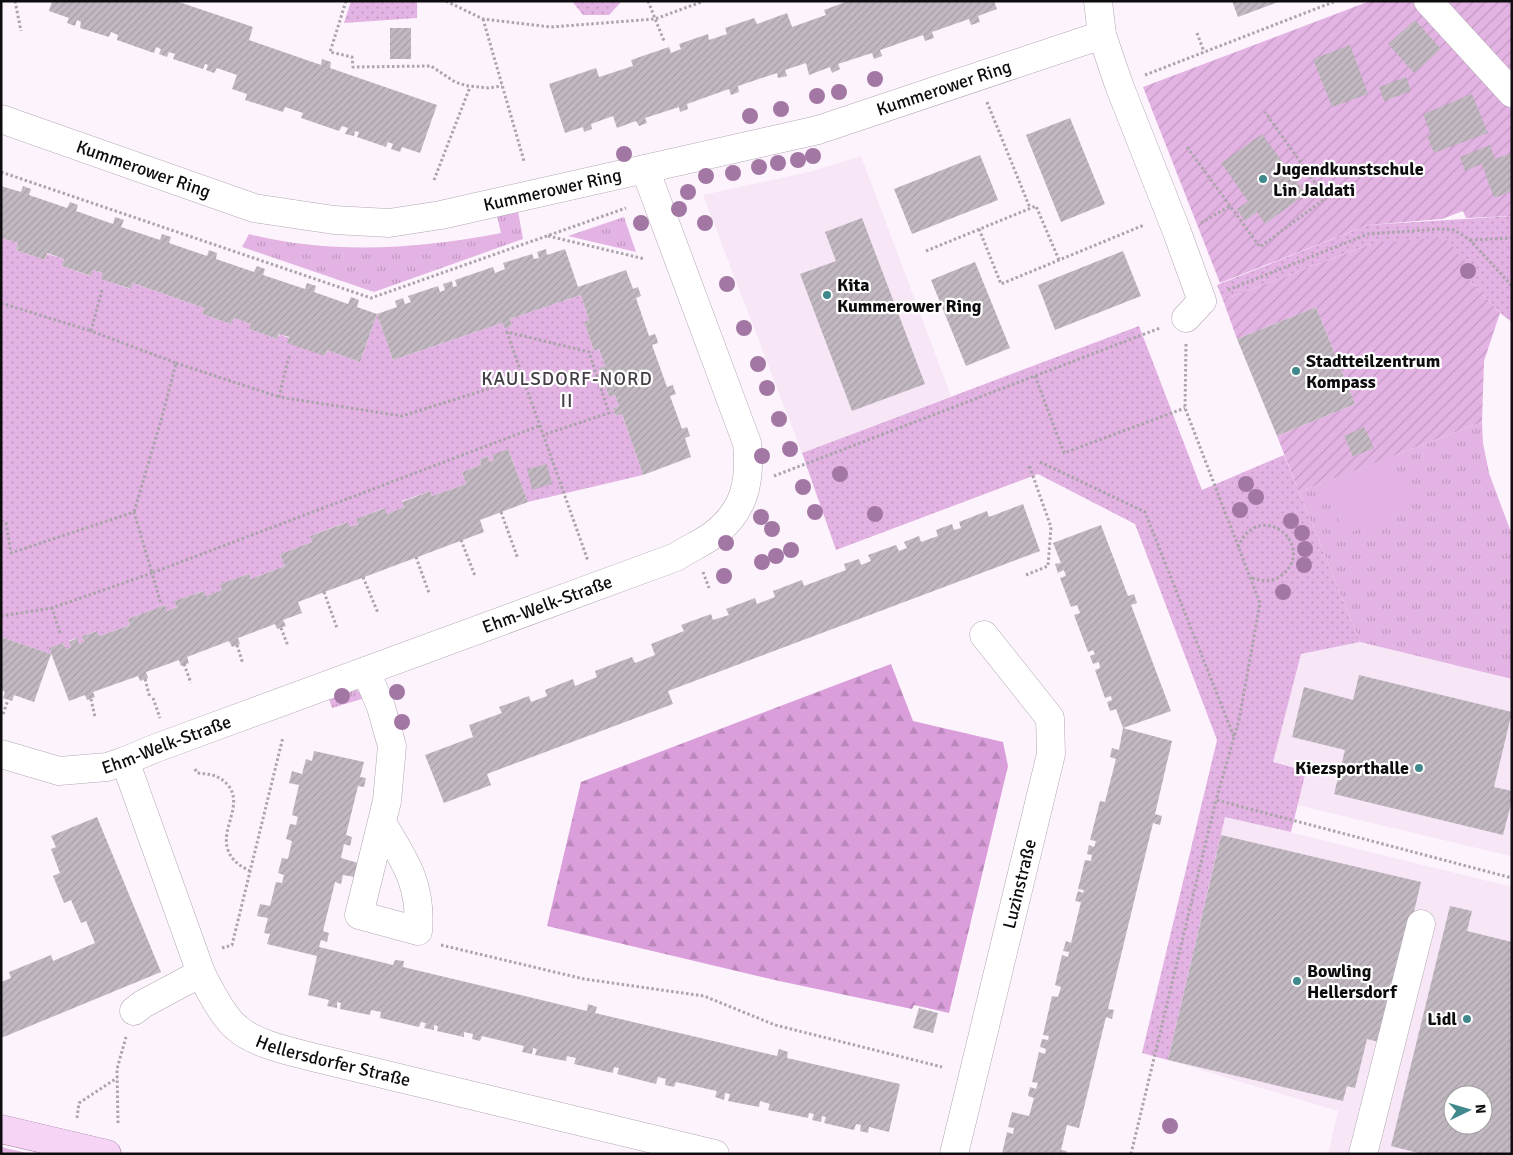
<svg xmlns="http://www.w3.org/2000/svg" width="1513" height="1155" font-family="Signika,sans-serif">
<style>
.built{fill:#f6e6f6;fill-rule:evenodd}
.grass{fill:url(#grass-tufts)}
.forest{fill:url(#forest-firs)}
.park{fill:url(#park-dots)}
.garden{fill:url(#garden-furrows)}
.pitch{fill:#e3b3e3}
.building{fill:url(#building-hatch);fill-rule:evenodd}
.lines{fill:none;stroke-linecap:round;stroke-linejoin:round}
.minor-casing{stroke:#b1a8b1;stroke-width:29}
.major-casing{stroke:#a07ca1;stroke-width:29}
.path{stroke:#aba4ab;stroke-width:3;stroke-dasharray:2.5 2.5;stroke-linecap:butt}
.minor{stroke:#fff;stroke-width:28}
.major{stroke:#f5d4f5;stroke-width:28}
.tree{fill:#a377a4}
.poi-dot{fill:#40888c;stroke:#fff;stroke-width:2}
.labels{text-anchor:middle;stroke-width:4.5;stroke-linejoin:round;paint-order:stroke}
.street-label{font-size:18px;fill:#0f0c0f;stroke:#fff}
.poi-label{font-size:18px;font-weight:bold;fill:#0f0c0f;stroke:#fff;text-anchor:start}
.neighbourhood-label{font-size:19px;letter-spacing:1px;fill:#463e46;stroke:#fff}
</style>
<defs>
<pattern id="grass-tufts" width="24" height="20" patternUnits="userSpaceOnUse" patternTransform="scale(1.25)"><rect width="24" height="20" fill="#e3b3e3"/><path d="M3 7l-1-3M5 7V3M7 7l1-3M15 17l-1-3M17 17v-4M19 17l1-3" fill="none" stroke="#c299c2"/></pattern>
<pattern id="forest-firs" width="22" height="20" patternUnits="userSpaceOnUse" patternTransform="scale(1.25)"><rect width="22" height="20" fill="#da9edb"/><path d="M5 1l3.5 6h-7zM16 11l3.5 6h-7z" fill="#ba87bb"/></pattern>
<pattern id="park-dots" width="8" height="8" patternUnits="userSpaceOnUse" patternTransform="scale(1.25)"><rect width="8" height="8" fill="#e3b3e3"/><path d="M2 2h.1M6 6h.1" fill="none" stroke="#c299c2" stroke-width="1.8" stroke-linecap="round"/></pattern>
<pattern id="garden-furrows" width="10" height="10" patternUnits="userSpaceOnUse" patternTransform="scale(1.25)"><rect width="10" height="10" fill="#e3b3e3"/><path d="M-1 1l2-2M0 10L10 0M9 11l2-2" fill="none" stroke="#c299c2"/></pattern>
<pattern id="building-hatch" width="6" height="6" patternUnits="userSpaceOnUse" patternTransform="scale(1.25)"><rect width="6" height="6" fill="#c2b8c1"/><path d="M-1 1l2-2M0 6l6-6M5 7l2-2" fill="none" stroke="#a69da5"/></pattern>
</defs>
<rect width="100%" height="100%" fill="#fdf3fd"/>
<g class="built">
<polygon points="861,156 951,396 802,453 703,195 813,171"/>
<polygon points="1360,642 1512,679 1512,852 1510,856 1297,805 1306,771 1273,762 1301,654"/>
<path d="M1225,816L1512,887V1154H1328L1338,1111L1168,1060ZM1453,1095H1483V1125H1453Z"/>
</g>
<g class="grass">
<path d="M518,211L523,239L374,292L242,247L249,234C331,255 418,249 501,233L497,216Z"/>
<polygon points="624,217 636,252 568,236"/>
<polygon points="1482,422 1483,443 1489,473 1512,535 1512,679 1360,642 1299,492"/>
<polygon points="347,683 357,690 365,698 332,708 327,693"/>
<polygon points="1,1147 31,1154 1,1154"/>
</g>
<polygon class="forest" points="891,664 913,721 1003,742 1008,766 949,1013 914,1005 912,1009 779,981 547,926 581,782"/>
<g class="park">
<polygon points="351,1 417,1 417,18 344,23"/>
<polygon points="572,1 622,1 609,15 583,15"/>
<polygon points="1512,216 1512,322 1500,313 1462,272 1469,266 1371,244 1223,300 1217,285 1368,225"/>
<polygon points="1,238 18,243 16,250 45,260 47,254 64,259 62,266 90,276 93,270 103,273 102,279 130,289 133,283 204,308 202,314 231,324 234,318 251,324 249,329 277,339 280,334 325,356 327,350 360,362 377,314 393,360 502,323 504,328 512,326 510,319 581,295 589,320 584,322 594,351 599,349 605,366 599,368 609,397 615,395 619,406 613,408 616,416 622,414 643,475 528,502 508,449 494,460 490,462 488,456 480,459 481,465 462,472 466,484 432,496 430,491 402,501 404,507 387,514 384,508 356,519 358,524 350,527 347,522 310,536 312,542 280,554 285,566 251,579 249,574 221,584 222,590 206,596 203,591 175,601 177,607 167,611 165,605 128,619 130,625 100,636 99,636 96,631 82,636 84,642 79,644 76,638 69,641 71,647 66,649 63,643 50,648 51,654 1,637"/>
<polygon points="1139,326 1202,490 1284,455 1360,642 1301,654 1273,762 1306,771 1291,832 1225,817 1168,1060 1142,1053 1217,740 1135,524 1038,474 836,550 802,453"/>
</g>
<g class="garden">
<polygon points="1370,1 1413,1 1512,109 1512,216 1466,218 1463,211 1442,219 1368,225 1220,283 1143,87"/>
<polygon points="1445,1 1512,1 1512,75"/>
<polygon points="1444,237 1469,265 1462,272 1500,313 1484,361 1482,422 1299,492 1277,436 1355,404 1316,307 1237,339 1223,300 1371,244"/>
</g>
<polygon class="pitch" points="1392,456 1411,509 1344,535 1325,482"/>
<g class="building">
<polygon points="52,1 176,1 253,27 249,40 321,65 322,59 331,62 330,68 437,105 420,153 402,147 400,152 391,149 393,144 388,142 386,147 357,137 359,132 355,131 354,136 345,134 348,128 342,126 339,131 301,118 303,113 285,107 283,112 245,100 247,94 232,89 237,75 217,68 214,73 206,70 208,65 205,64 203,69 173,59 175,54 169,52 167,57 159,54 161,49 156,47 154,53 117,40 118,35 111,32 109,37 80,28 81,22 77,20 75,26 67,23 69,18 49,11"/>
<polygon points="848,1 994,1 997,9 978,16 980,22 971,25 969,19 932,32 934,38 925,41 923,35 880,50 882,56 874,59 872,53 838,64 840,69 832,73 830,67 809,75 806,63 785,70 787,76 778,78 777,73 738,86 739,92 731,95 729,89 687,104 688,109 680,112 679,107 645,118 647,123 639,126 636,121 617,128 613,116 591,124 592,129 584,132 583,127 565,133 549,84 596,68 599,77 633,66 631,60 669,47 671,53 681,49 679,44 708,34 709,40 727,34 725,28 754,18 757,24 787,13 792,27 826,15 824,10"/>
<polygon points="1232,1 1281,1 1238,17"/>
<polygon points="1415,20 1441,49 1414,73 1388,44"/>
<rect x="390" y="28" width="21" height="31"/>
<polygon points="1350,45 1368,94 1332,107 1313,59"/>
<polygon points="1406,77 1411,91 1384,101 1379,87"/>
<polygon points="1472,94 1488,133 1434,153 1427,136 1431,135 1423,114"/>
<polygon points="1070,118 1105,204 1061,222 1026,135"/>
<polygon points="1262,134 1306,194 1265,224 1257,212 1245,221 1237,209 1248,201 1221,163"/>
<polygon points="1490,145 1495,159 1512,153 1512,191 1494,198 1482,164 1465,171 1460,157"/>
<polygon points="980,155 998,200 912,234 894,189"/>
<polygon points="1,186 21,192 23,186 31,189 29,195 67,208 70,202 78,205 76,211 113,224 115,217 124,220 121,227 160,240 162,234 171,237 169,243 207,256 209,250 217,253 216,259 254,272 257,266 265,269 263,275 305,289 307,283 316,286 314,292 348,304 351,297 359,300 357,307 377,314 360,362 327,350 325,356 287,343 289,337 279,334 277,339 249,329 251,324 234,318 231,324 202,314 204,308 133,283 131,289 101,279 103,273 93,270 91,276 62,266 64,259 47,253 45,260 16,250 18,243 1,238"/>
<polygon points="862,218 925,384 852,411 800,274 836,261 825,232"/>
<polygon points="546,249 547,255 565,249 578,287 626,270 633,289 638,287 641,296 636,298 649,336 655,334 657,339 658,343 652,345 667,387 673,385 674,389 676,394 670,396 682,429 687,427 690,436 685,438 691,457 643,475 622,414 616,416 613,408 619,406 615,395 609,397 599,368 605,366 599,349 594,351 584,322 589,320 581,295 510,319 512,326 504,328 502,323 393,360 377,314 397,307 395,301 403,298 405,304 411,302 408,296 438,286 440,292 445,290 443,284 452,281 453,287 457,286 455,280 493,267 495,273 505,269 503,263 532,254 534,259 539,258 537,252"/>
<polygon points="1123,251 1141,296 1055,330 1038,285"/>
<polygon points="975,262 1010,348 966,366 931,280"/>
<polygon points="1316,307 1355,404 1277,436 1237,339"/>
<polygon points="1364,427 1374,448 1353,457 1344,436"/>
<polygon points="508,449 528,502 480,520 484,532 298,602 302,613 283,620 286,626 277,629 275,624 238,638 240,644 232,647 229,641 187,657 189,663 181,666 179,660 146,672 148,678 140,681 138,676 93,692 95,697 87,700 85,695 69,701 49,648 63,643 66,649 71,647 69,642 77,638 79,644 84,642 82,636 97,631 99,636 100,636 130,625 128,619 165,605 167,611 177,607 174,601 204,591 206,596 222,590 220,584 249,574 251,579 285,566 280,554 312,542 310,536 348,522 350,527 358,524 356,519 385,508 387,514 404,507 402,502 430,491 432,496 466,484 462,472 481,465 480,459 488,456 490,462 494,460 492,455"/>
<polygon points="547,464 552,484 532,490 527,469"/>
<polygon points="1023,504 1040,551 668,691 673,704 487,774 491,785 444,803 425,755 473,737 469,725 502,713 499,707 529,696 531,702 547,696 545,690 573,679 575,686 597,677 595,671 632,657 635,663 655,655 651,644 684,631 681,625 711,614 713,620 729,615 726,609 755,598 757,604 775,597 773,591 802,580 804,586 846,570 844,564 859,559 861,565 871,561 868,555 896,545 899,551 907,548 904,542 919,536 921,542 938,536 936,530 952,524 954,530 961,528 959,522 987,511 989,517"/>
<polygon points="1101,525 1128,596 1134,594 1137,603 1131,605 1171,711 1123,728 1116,709 1110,711 1107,702 1112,700 1111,696 1105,698 1095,670 1100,668 1099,662 1093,664 1090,656 1095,654 1093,650 1088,652 1074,615 1080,613 1077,605 1071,607 1060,578 1066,576 1064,570 1058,573 1055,564 1061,563 1053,543"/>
<polygon points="1,637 51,654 34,702 14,695 12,701 3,698 5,692 1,690"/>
<polygon points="1359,675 1512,712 1494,787 1512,791 1512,800 1503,835 1334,794 1345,750 1292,737 1304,687 1353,700"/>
<polygon points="1123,728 1172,741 1155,814 1162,816 1160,825 1153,823 1108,1009 1114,1010 1112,1019 1106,1017 1079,1128 1067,1125 1061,1150 1067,1151 1066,1154 1002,1154 1007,1132 1013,1134 1014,1128 1008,1127 1012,1112 1029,1116 1034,1098 1028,1096 1030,1087 1036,1089 1038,1083 1032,1082 1039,1052 1045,1054 1046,1049 1040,1047 1042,1039 1048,1040 1049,1036 1043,1035 1052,996 1058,997 1061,987 1055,985 1062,955 1068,957 1069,952 1063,951 1066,941 1071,943 1081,902 1075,901 1078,891 1083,893 1084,890 1078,889 1085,860 1091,861 1092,855 1087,854 1089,845 1094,847 1096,841 1090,840 1100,801 1105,802 1116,759 1110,757 1112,748 1119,750"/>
<polygon points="314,751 364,762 360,777 366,778 364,787 358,786 346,835 352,837 350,846 344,844 341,858 358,863 355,877 343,875 341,884 335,882 323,931 329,933 327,942 321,940 319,947 393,965 395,960 404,961 403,967 587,1011 588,1004 597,1007 595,1013 777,1056 779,1049 788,1052 787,1058 900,1084 889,1132 869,1127 868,1133 860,1131 861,1125 856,1124 854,1130 824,1123 826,1117 822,1116 821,1122 812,1120 814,1114 809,1113 808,1118 768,1110 770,1104 760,1101 759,1107 728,1101 730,1094 725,1093 724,1100 715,1097 717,1091 676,1082 674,1087 665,1085 666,1079 658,1077 656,1084 617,1074 619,1068 614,1067 613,1073 574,1064 576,1058 567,1056 566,1061 535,1055 537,1049 533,1048 532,1054 522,1052 524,1046 482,1036 480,1041 472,1039 473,1034 464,1032 464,1037 437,1031 438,1026 434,1025 434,1030 424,1028 426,1023 421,1022 419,1027 380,1018 381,1012 371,1010 370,1015 340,1009 341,1003 337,1002 337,1008 327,1006 329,1000 308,995 317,956 267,944 270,934 264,933 268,918 257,916 260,904 270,906 276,882 282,883 284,875 278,873 282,858 288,859 292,841 286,839 290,824 296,825 298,817 292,815 299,785 289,783 292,771 302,774 306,759 312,761"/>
<polygon points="97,817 161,972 1,1038 1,982 11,978 9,972 51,955 53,961 95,943 86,921 81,923 71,900 64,903 53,876 60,873 51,849 56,847 51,836"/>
<polygon points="1221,835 1421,882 1383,1043 1367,1039 1355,1088 1347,1086 1343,1101 1168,1060"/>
<path d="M1450,906L1472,911L1467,931L1512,942V1154H1422L1391,1146ZM1453,1095H1483V1125H1453Z"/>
<polygon points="919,1008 938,1013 933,1033 913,1028"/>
</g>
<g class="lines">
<defs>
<g id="minor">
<polyline points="1098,1 1102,35 1119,85 1177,232 1202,301 1186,318"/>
<polyline points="1428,1 1512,93"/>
<path id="s1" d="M1,119L254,208L334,220L389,223L441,215L818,130L1102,35"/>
<path d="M366,671L381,707L392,746L387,801L359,915L418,931C422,885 405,861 382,823"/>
<path id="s2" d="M1,754L59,771L107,767L125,761L156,748L676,557C688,549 702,543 713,535C745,511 751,481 747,443L645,169"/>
<path id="s3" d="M125,761L201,973C209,989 223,1017 237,1028C255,1044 289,1051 312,1057L715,1154"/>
<polyline points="134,1011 143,1004 201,973"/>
<path id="s4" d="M954,1154L1051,754L1050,718L984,635"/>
<polyline points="1363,1154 1421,924"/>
</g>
<polyline id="major" points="1,1129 107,1154"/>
</defs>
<use href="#minor" class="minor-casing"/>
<use href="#major" class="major-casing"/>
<g class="path">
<polyline points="15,1 21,31"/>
<polyline points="346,1 330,52 352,57 353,67 431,66 455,82 468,86 488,88 502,86"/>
<polyline points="446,1 483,19 551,27 655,19 704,1"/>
<polyline points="648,1 664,41"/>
<polyline points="483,19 524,161"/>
<polyline points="1197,33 1204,52"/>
<polyline points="1145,75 1336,1"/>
<polyline points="987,102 1030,208"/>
<polyline points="1187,147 1260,247 1326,198 1265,112"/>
<polyline points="1,172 371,298 626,208"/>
<polyline points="434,180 470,87"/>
<polyline points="1201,223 1230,206"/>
<polyline points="979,229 1001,284 1144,225"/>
<polyline points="548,236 645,259"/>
<polyline points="1470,240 1512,238"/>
<polyline points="926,251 1036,206 1059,260"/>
<polyline points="102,290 91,331 176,363 162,417 134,512"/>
<polyline points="1228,290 1368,234 1440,229 1454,230 1470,240 1512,286"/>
<polyline points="1,303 91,331"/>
<polyline points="1186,344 1185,408 1260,603 1239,720 1216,800"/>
<polyline points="289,356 279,397 402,416 523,378 507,332 589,352 609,413 543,435"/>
<polyline points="176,363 279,397"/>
<polyline points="1035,376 1064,453 1185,408"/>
<polyline points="523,378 588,561"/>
<polyline points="1040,462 1145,512 1234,737"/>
<polyline points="774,476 1160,328"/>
<polyline points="501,512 518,559"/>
<polyline points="1,521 6,523 11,553 134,512 152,573 539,426"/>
<polyline points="461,540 475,576"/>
<path d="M1238,547C1259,497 1317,545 1283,574C1273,583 1262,582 1250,577"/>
<polyline points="416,557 429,593"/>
<polyline points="703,572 709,588"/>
<polyline points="1026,575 1048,566 1051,527 1029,465"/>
<polyline points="363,577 378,613"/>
<polyline points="324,592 337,628"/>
<polyline points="1,616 52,608"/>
<polyline points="281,628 288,646"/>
<polyline points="60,633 52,608 152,573 161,604"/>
<polyline points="237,645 243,664"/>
<polyline points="184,664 191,683"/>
<polyline points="145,679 150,698"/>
<polyline points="153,698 160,718"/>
<polyline points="91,699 95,717"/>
<polyline points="3,714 8,700"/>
<path d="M195,769L197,773C210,774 219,775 228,785C244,805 220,829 228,850C232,861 240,866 250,871"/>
<polyline points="441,945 584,979 704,996 775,1025 942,1067"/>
<polyline points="222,948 232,945 283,737"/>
<polyline points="77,1118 79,1103 117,1078"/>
<polyline points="118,1123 117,1069 126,1037"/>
<polyline points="1131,1154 1216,800 1512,878"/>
</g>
<use href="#minor" class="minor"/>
<use href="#major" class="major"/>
</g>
<g class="tree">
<circle cx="875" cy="79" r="8"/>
<circle cx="839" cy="92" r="8"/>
<circle cx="817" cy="96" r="8"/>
<circle cx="781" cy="109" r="8"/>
<circle cx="750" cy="116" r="8"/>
<circle cx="624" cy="154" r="8"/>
<circle cx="813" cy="156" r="8"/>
<circle cx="798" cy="160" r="8"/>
<circle cx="778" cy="163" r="8"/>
<circle cx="759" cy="167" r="8"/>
<circle cx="733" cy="173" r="8"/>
<circle cx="706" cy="176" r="8"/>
<circle cx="688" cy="192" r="8"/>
<circle cx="679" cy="209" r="8"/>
<circle cx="641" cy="223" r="8"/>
<circle cx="705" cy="223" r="8"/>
<circle cx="1468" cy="271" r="8"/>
<circle cx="727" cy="284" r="8"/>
<circle cx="744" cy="328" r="8"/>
<circle cx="758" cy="364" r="8"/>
<circle cx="767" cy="388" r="8"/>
<circle cx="779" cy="419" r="8"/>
<circle cx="790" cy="449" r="8"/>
<circle cx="762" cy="456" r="8"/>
<circle cx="840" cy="474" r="8"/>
<circle cx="1246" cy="484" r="8"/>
<circle cx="803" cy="487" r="8"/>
<circle cx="1256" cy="497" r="8"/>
<circle cx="1240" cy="510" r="8"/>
<circle cx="815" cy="512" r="8"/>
<circle cx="875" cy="514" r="8"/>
<circle cx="761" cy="517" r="8"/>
<circle cx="1291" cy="521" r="8"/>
<circle cx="772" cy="529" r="8"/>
<circle cx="1302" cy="533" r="8"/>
<circle cx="726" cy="543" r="8"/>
<circle cx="1305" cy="549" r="8"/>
<circle cx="791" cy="550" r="8"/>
<circle cx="776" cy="556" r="8"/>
<circle cx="762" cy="562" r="8"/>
<circle cx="1304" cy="565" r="8"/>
<circle cx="724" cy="576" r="8"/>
<circle cx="1283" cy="592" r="8"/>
<circle cx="397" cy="692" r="8"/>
<circle cx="342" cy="696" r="8"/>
<circle cx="402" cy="722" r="8"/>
<circle cx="1170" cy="1126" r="8"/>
</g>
<g class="poi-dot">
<circle cx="1263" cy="179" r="5"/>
<circle cx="827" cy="295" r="5"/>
<circle cx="1296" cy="371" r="5"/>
<circle cx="1419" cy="768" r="5"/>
<circle cx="1297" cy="981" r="5"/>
<circle cx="1467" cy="1019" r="5"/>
</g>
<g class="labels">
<g class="street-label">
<text dy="6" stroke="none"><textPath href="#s1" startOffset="976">Kummerower Ring</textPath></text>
<text dy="6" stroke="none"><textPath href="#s1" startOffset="151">Kummerower Ring</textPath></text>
<text dy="6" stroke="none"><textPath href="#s1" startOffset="571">Kummerower Ring</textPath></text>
<text dy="6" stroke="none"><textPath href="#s2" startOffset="578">Ehm-Welk-Straße</textPath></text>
<text dy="6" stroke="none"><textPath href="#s2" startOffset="172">Ehm-Welk-Straße</textPath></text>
<text dy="6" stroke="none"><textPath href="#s4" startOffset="278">Luzinstraße</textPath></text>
<text dy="6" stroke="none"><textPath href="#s3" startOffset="394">Hellersdorfer Straße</textPath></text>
</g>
<g class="poi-label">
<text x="1273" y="175">Jugendkunstschule<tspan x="1273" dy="21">Lin Jaldati</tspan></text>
<text x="837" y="291">Kita<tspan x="837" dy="21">Kummerower Ring</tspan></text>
<text x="1306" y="367">Stadtteilzentrum<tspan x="1306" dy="21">Kompass</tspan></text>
<text x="1409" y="774" text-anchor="end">Kiezsporthalle</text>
<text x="1307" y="977">Bowling<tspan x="1307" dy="21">Hellersdorf</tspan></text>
<text x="1457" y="1025" text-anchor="end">Lidl</text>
</g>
<g class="neighbourhood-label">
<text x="567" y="385">KAULSDORF-NORD<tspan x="567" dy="22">II</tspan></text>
</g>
</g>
<rect width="1513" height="1155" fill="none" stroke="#0f0c0f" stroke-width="5"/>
<g transform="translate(1468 1110) rotate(85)"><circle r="24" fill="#ffffff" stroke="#9f9e9f"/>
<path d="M0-4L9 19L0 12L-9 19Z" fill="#40888c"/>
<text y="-8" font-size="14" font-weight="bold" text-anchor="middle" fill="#0f0c0f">N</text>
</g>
</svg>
